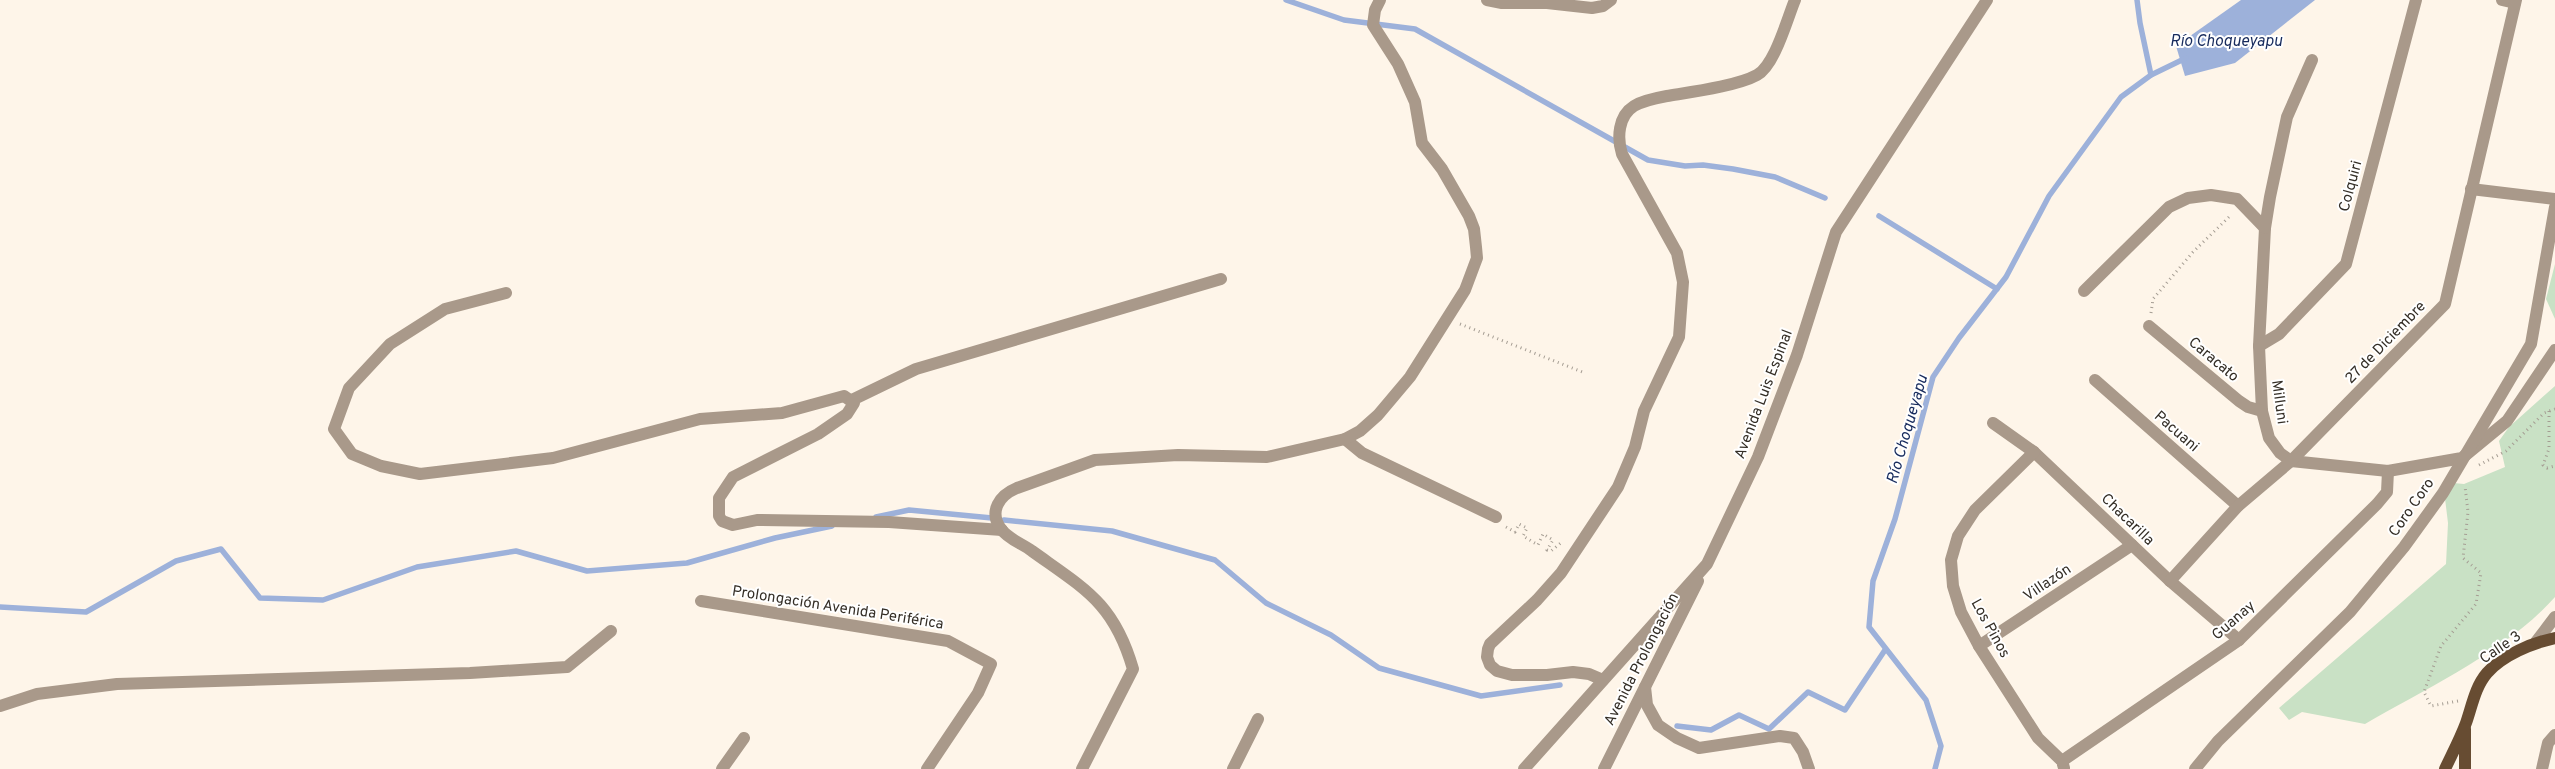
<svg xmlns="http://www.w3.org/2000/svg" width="2555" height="769" font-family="Overpass,sans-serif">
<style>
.green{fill:#c9e1c5}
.water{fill:#9db1da}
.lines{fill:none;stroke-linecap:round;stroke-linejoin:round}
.stream{stroke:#9db1da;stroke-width:5.5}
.path{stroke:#a59d93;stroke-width:3;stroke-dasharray:1 4;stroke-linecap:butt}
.minor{stroke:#a9998a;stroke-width:12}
.major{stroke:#674c32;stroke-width:12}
.labels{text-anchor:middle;stroke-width:4;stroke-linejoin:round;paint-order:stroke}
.street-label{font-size:15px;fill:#342e26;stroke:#fff}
.water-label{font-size:16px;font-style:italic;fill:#172b5d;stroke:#fff}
</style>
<rect width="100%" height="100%" fill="#fef5e9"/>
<g class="green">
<polygon points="2555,264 2555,319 2546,299"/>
<path d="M2555,386V597C2507,651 2427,688 2365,724L2302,712L2289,720L2279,708L2446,564L2448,523L2443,482L2464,484L2505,467L2499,441L2509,427Z"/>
</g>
<polygon class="water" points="2241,0 2315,0 2235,63 2185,76 2176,46"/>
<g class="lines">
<g class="stream">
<polyline points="1286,0 1344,20 1415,29 1648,160 1685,166 1703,165 1733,169 1775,177 1825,198"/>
<polyline points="2137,0 2140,23 2151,75"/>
<polyline points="1879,216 1997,289"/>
<polyline points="876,517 909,510 992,518"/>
<polyline points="1004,520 1112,531 1215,560 1266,603 1331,635 1379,668 1481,696 1560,685"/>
<polyline points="0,607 86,612 176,561 221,549 260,598 323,600 417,567 516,551 587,571 687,563 775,538 832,526"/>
<polyline points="1677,726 1711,730 1739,715 1769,729 1808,692 1845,710 1885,650"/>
<polyline points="1935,769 1941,746 1926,700 1869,627 1873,581 1895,519 1933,377 1959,338 2006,277 2049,196 2121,97 2151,75 2186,58"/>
</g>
<g class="path">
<polyline points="2151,313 2153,299 2193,252 2231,215"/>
<polyline points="1460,324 1585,373"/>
<polyline points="2549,411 2549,449 2543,465 2547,468 2555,466"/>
<polyline points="2479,465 2506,451 2544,413 2555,409"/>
<polyline points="1506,527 1515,532 1519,524 1527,528 1523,536 1538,545 1543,534 1553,540 1547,550 1551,551 1562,542"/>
<polyline points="2458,701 2431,706 2424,692 2441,646 2476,604 2481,573 2463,558 2468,512 2465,486"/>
</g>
<g class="minor">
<polyline points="1487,0 1502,3 1547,3 1592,8 1603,6 1611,0"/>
<polyline points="2502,0 2515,3"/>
<polyline points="2312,60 2287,117 2270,197 2265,228 2259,346 2262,411 2269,438 2280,453 2291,461 2388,471 2462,458 2507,421 2555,350"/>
<polyline points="2471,189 2555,199"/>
<polyline points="2084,291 2169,207 2188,198 2211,195 2237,199 2265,228"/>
<polyline points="506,293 445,309 390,344 349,388 334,429 352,454 381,466 420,474 553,458 700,419 782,413 844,396 854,403 847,414 818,434 733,477 719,498 719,516 722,521 733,525 757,520 889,522 1002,530"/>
<polyline points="2149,326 2239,401 2248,407 2262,411"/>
<polyline points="2259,346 2279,334 2346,264 2416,0"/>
<polyline points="2095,380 2238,506"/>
<polyline points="852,400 916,369 1221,279"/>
<polyline points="1993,423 2034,452 2170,581 2239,640"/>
<polyline points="1345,439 1362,453 1496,517"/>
<polyline points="2034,452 1975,510 1958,536 1951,560 1953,586 1961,612 1979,646 2038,738 2062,761 2064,768"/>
<polyline points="2170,581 2238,506 2291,461 2445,304 2516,0"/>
<polyline points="701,601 948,641 991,664 978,693 927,769"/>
<polyline points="2536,642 2555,617"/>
<polyline points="1979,646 2132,545"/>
<path d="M1603,680L1589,674L1573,672L1547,675H1512L1497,671L1490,665L1487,657L1488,649L1490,644L1537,600L1561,573L1618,487L1635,447L1644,411L1679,337L1683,282L1677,253L1622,154C1617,138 1618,116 1634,106C1644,100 1656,98 1667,96C1691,92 1737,86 1757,75C1775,65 1787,19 1795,0"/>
<polyline points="1645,687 1647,705 1658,725 1677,738 1699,748 1780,736 1794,738 1803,752 1809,769"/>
<polyline points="0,706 37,694 117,684 470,673 567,667 611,631"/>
<polyline points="2062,761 2239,640 2377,504 2387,492 2388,471"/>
<polyline points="722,769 744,738"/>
<path d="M1082,769L1133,669C1114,603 1085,589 1032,551C1023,544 1008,539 1001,529C988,511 1000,495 1017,488L1095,460L1178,455L1267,457L1345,439L1360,431L1378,415L1410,377L1465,290L1477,258L1476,247L1474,229L1469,216L1442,169L1422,143L1415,102L1398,64L1373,25L1375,10L1380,0"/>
<polyline points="1233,769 1258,719"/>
<polyline points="1524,769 1707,564 1758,457 1797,355 1836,232 1987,0"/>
<polyline points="1604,769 1698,581"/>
<polyline points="2195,769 2218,741 2350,612 2404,547 2443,493 2531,344 2555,207"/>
<polyline points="2542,769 2548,743 2555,735"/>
</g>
<g class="major">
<path d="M2445,769C2452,754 2460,739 2466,723C2472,706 2475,687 2487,673C2503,655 2532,643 2555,638"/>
<polyline points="2465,769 2465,729"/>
</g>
</g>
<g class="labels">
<g class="street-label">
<text transform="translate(2350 186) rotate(-75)" y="5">Colquiri</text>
<text transform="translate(2385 342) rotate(-46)" y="5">27 de Diciembre</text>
<text transform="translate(2214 359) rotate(40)" y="5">Caracato</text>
<text transform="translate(1763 394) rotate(-69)" y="5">Avenida Luis Espinal</text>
<text transform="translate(2280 402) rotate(82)" y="5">Milluni</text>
<text transform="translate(2177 431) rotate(41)" y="5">Pacuani</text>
<text transform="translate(2411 507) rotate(-55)" y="5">Coro Coro</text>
<text transform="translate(2128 519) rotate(44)" y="5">Chacarilla</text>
<text transform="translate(2047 582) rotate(-34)" y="5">Villazón</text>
<text transform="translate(838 607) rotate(9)" y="5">Prolongación Avenida Periférica</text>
<text transform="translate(2233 620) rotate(-41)" y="5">Guanay</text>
<text transform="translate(1991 628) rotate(61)" y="5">Los Pinos</text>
<text transform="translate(2500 647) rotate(-34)" y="5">Calle 3</text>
<text transform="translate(1641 659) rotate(-63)" y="5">Avenida Prolongación</text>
</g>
<g class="water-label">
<text x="2226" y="46">Río Choqueyapu</text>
<text transform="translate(1906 429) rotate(-74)" y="6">Río Choqueyapu</text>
</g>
</g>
</svg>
